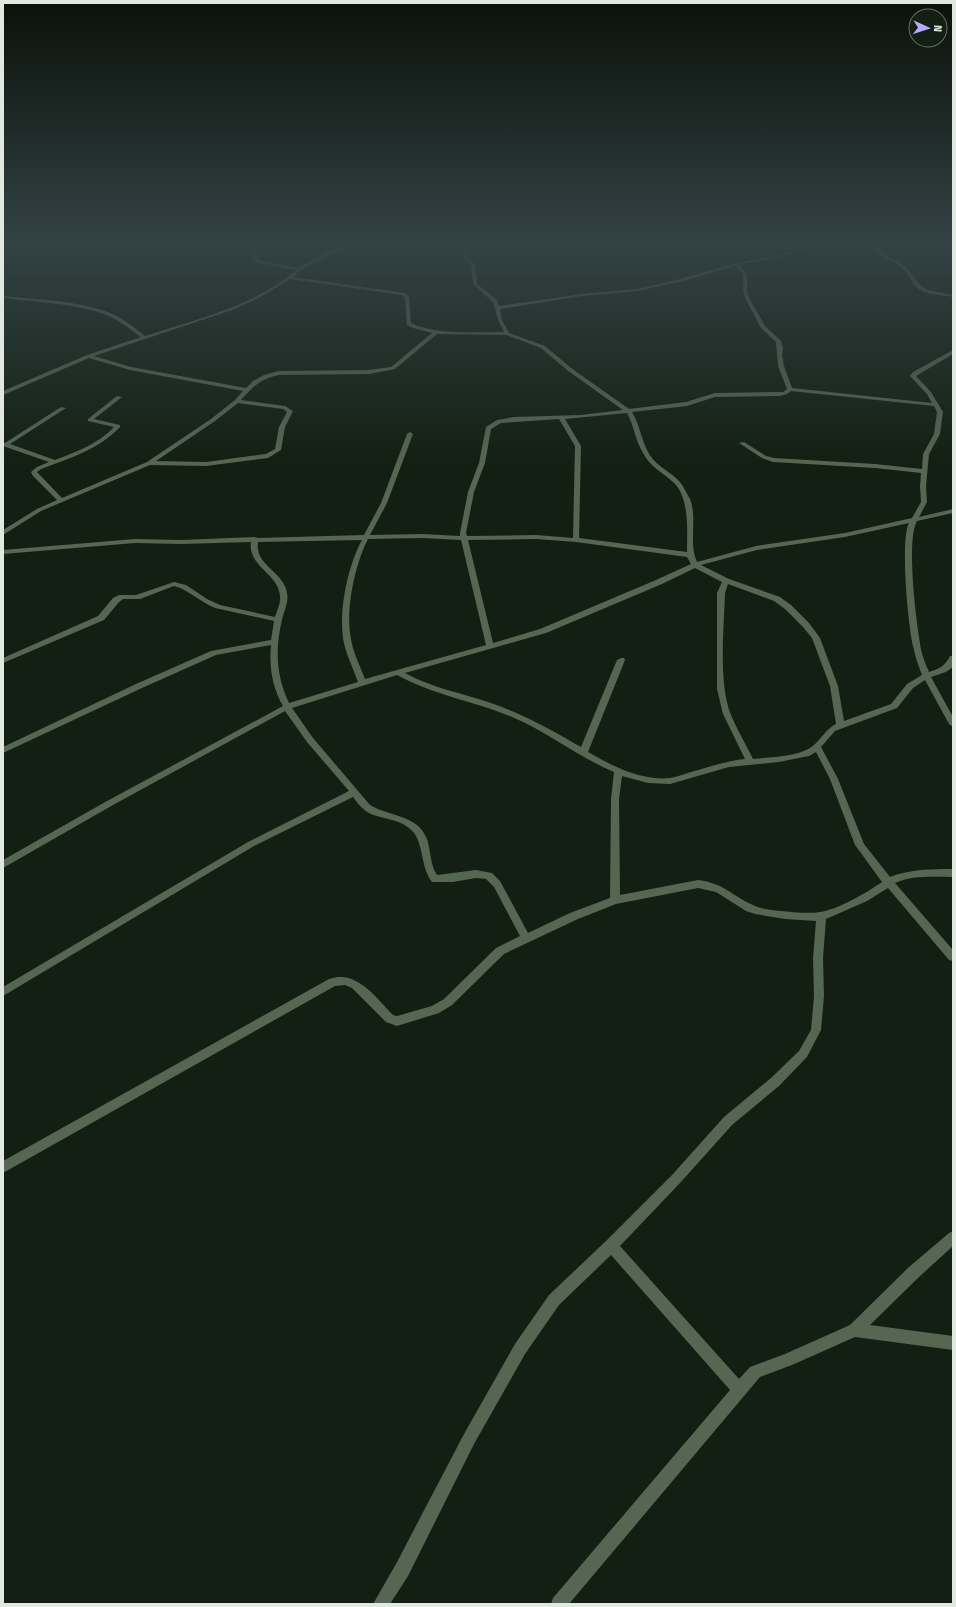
<svg xmlns="http://www.w3.org/2000/svg" width="956" height="1607" font-family="'Fira Sans Condensed',sans-serif">
<style>
.lines{fill:none;stroke-linecap:round;stroke-linejoin:round}
.minor{fill:#556653;fill-rule:evenodd}
</style>
<rect width="100%" height="100%" fill="#131f12"/>
<g class="lines">
<g class="minor">
<polygon points="146,241 195,241 193,242 148,242"/>
<path d="M245,241L254,242L258,260L298,268L311,260L354,241H360C339,255 312,259 293,277L405,293L409,297L411,323C435,335 477,332 504,332L498,320L493,302L473,284L471,264L463,257L464,250L473,241H478L468,250L467,257L475,264L477,284L497,300L499,306L582,294L638,289L680,279L736,263L770,257L831,241H838L770,259L739,265L747,274V289L749,298L765,326L781,341L783,348L782,355L784,366L792,388L932,403L927,394L910,376L913,372L953,350V354L916,376L931,392L943,412L940,434L929,454L926,486L927,502L919,517L953,509V513L917,521C906,540 916,619 920,643C921,653 925,663 929,672C939,669 945,666 950,656H953V667L946,672L931,677L953,717V727L949,724L925,680L913,688L897,708L835,731L821,747L838,779L864,844L890,877C910,869 932,869 953,869V877C934,877 912,875 895,883L953,950V961L949,960L888,888L867,901L826,919L823,958L824,996L821,1030L807,1057L779,1086L732,1125L680,1183L620,1246L739,1379L750,1367L785,1354L850,1325L909,1267L949,1233L953,1231V1246L919,1277L870,1325L953,1336V1350L855,1337L792,1365L760,1377L569,1604H551L553,1598L730,1390L611,1255L559,1305L525,1354L474,1444L408,1576L390,1604H373L396,1564L464,1434L515,1344L549,1295L606,1241L672,1175L724,1117L771,1078L799,1051L811,1030L814,996L813,958L816,921L785,919L755,914L746,911L716,892L698,888L616,904L578,919L504,954L452,1005L439,1013L397,1026L386,1022L352,988L345,985L335,986L3,1173V1161L329,979C357,969 376,998 393,1015L397,1016L432,1006L444,999L496,948L520,936L494,887L486,879L476,878L453,882H432C419,865 425,840 409,828C398,819 383,819 371,814C363,810 358,804 353,797L254,846L3,996V987L248,842L349,791L307,742L285,711L113,805L3,868V860L107,801L283,706C272,687 269,666 271,645L216,655L142,688L3,753V747L136,684L211,651L271,640L274,621L215,608C200,602 189,590 174,586L140,599H123L119,602L104,620L3,663V658L98,616L113,598L119,595H136L174,582L186,585L207,599L220,605L275,617C277,610 281,603 280,596C279,574 247,566 251,542L181,544L135,543L3,554V550L135,539L181,540L255,537L258,538L364,535L381,503L407,434L410,432L413,434L387,503L370,535L422,534L460,536V533L468,492L479,463L486,427L497,420L514,417L581,415L623,410L567,370L541,348L507,335L437,334L395,369L369,374L279,375C260,379 254,386 241,400L285,406L293,411L285,427L281,450L268,458L206,466L150,465L41,511L3,535V530L37,509L57,500L33,476L31,472L37,467L49,462L3,446V442L5,443L61,407L66,408L10,444L55,460C76,452 98,444 114,427L88,421V419L117,396L122,397L94,419L120,425V427C98,450 70,458 41,469L37,472L62,498L147,462L211,419L235,400L243,391L130,370L89,358L3,395V391L87,355L141,337C132,331 123,323 113,318C86,304 34,302 3,298V296C39,300 81,300 115,315C125,320 136,329 145,336C196,319 255,306 296,270L254,262L252,257L251,244ZM735,266L743,274V289L745,298L761,328L776,342L778,366L787,389L783,392L715,393L686,402L629,409L571,368L545,346L509,333L502,320L500,309L582,296L638,291L683,281ZM290,279L402,295L405,298L407,325L413,328L432,333L391,367L369,370L279,371L264,375L253,381L246,388L131,367L94,356L232,310L259,298ZM791,391L934,406L937,412L934,434L923,454L922,469L875,464L774,458L766,456L744,442L739,443L762,458L773,462L875,468L921,473L920,486L921,502L912,518L845,533L756,546L697,562C688,543 698,519 690,499C687,494 683,485 679,481C669,470 656,467 648,452C641,439 640,425 632,412L687,406L715,397L780,396L787,394ZM238,403L283,409L287,412L279,427L275,449L266,454L206,462L156,461L215,421ZM627,413C634,425 635,440 643,453C651,468 661,471 673,482C690,497 687,532 687,552L579,538L581,446L565,419ZM559,419L575,446L573,538L536,535L467,536L466,533L474,492L485,463L491,429L501,423ZM909,523C900,539 908,625 913,646C915,656 918,665 922,675L907,684L891,704L844,721L838,686L820,638L809,623L791,605L780,597L729,579L701,565L757,550L845,537ZM422,538L461,540L486,645L365,679C360,666 353,652 351,639C345,611 355,564 368,539ZM536,539L576,542L687,557L691,564L656,580L540,629L493,643L468,540ZM362,540C348,565 339,609 343,638C345,652 353,668 358,682L289,703C276,676 275,649 282,620C284,611 289,602 287,593C284,572 254,565 258,542ZM695,568L722,582L717,593V689L723,714L745,759C726,761 709,767 691,772C684,774 676,777 670,778C641,781 612,766 588,752L625,660L624,658H621L617,660L581,747C552,730 523,714 491,703C462,693 432,688 405,673L546,633L662,584ZM728,584L774,601L785,609L803,627L812,638L830,686L836,724C826,729 822,738 814,745C801,757 770,757 753,759C746,744 737,730 731,715C718,682 724,629 725,593ZM397,675C433,695 474,701 512,717C548,732 578,757 614,772L611,799L610,898L570,913L528,933L500,881L492,873L476,870L437,875C430,865 431,851 427,839C417,814 390,817 370,805L313,738L292,708ZM816,752L830,779L855,845L882,882C868,892 837,910 820,912C807,914 793,912 780,911C771,910 761,909 753,905C732,896 724,883 698,880L620,895L619,799L622,776L648,783L670,784L729,767L779,762L809,756Z"/>
<path d="M870,241H874L872,243L881,252L905,266L921,286L928,290L953,295V297C943,295 925,295 917,288C911,282 909,274 902,268C891,258 876,257 868,243Z"/>
<polygon points="930,241 937,241 953,245 953,247"/>
</g>
</g>
<linearGradient id="sky" x2="0" y2="1"><stop stop-color="#0a110a"/><stop offset="0.52" stop-color="#334244"/><stop offset="1" stop-color="#334244" stop-opacity="0"/></linearGradient>
<rect width="956" height="466" fill="url(#sky)"/>
<rect width="956" height="1607" fill="none" stroke="#e0e8df" stroke-width="8"/>
<g transform="translate(928 28) rotate(93)"><circle r="19" fill="#131f12" stroke="#656f64"/>
<path d="M0-3L7 15L0 10L-7 15Z" fill="#b9aaf7"/>
<text y="-6" font-size="11" font-weight="bold" text-anchor="middle" fill="#e0e8df">N</text>
</g>
</svg>
